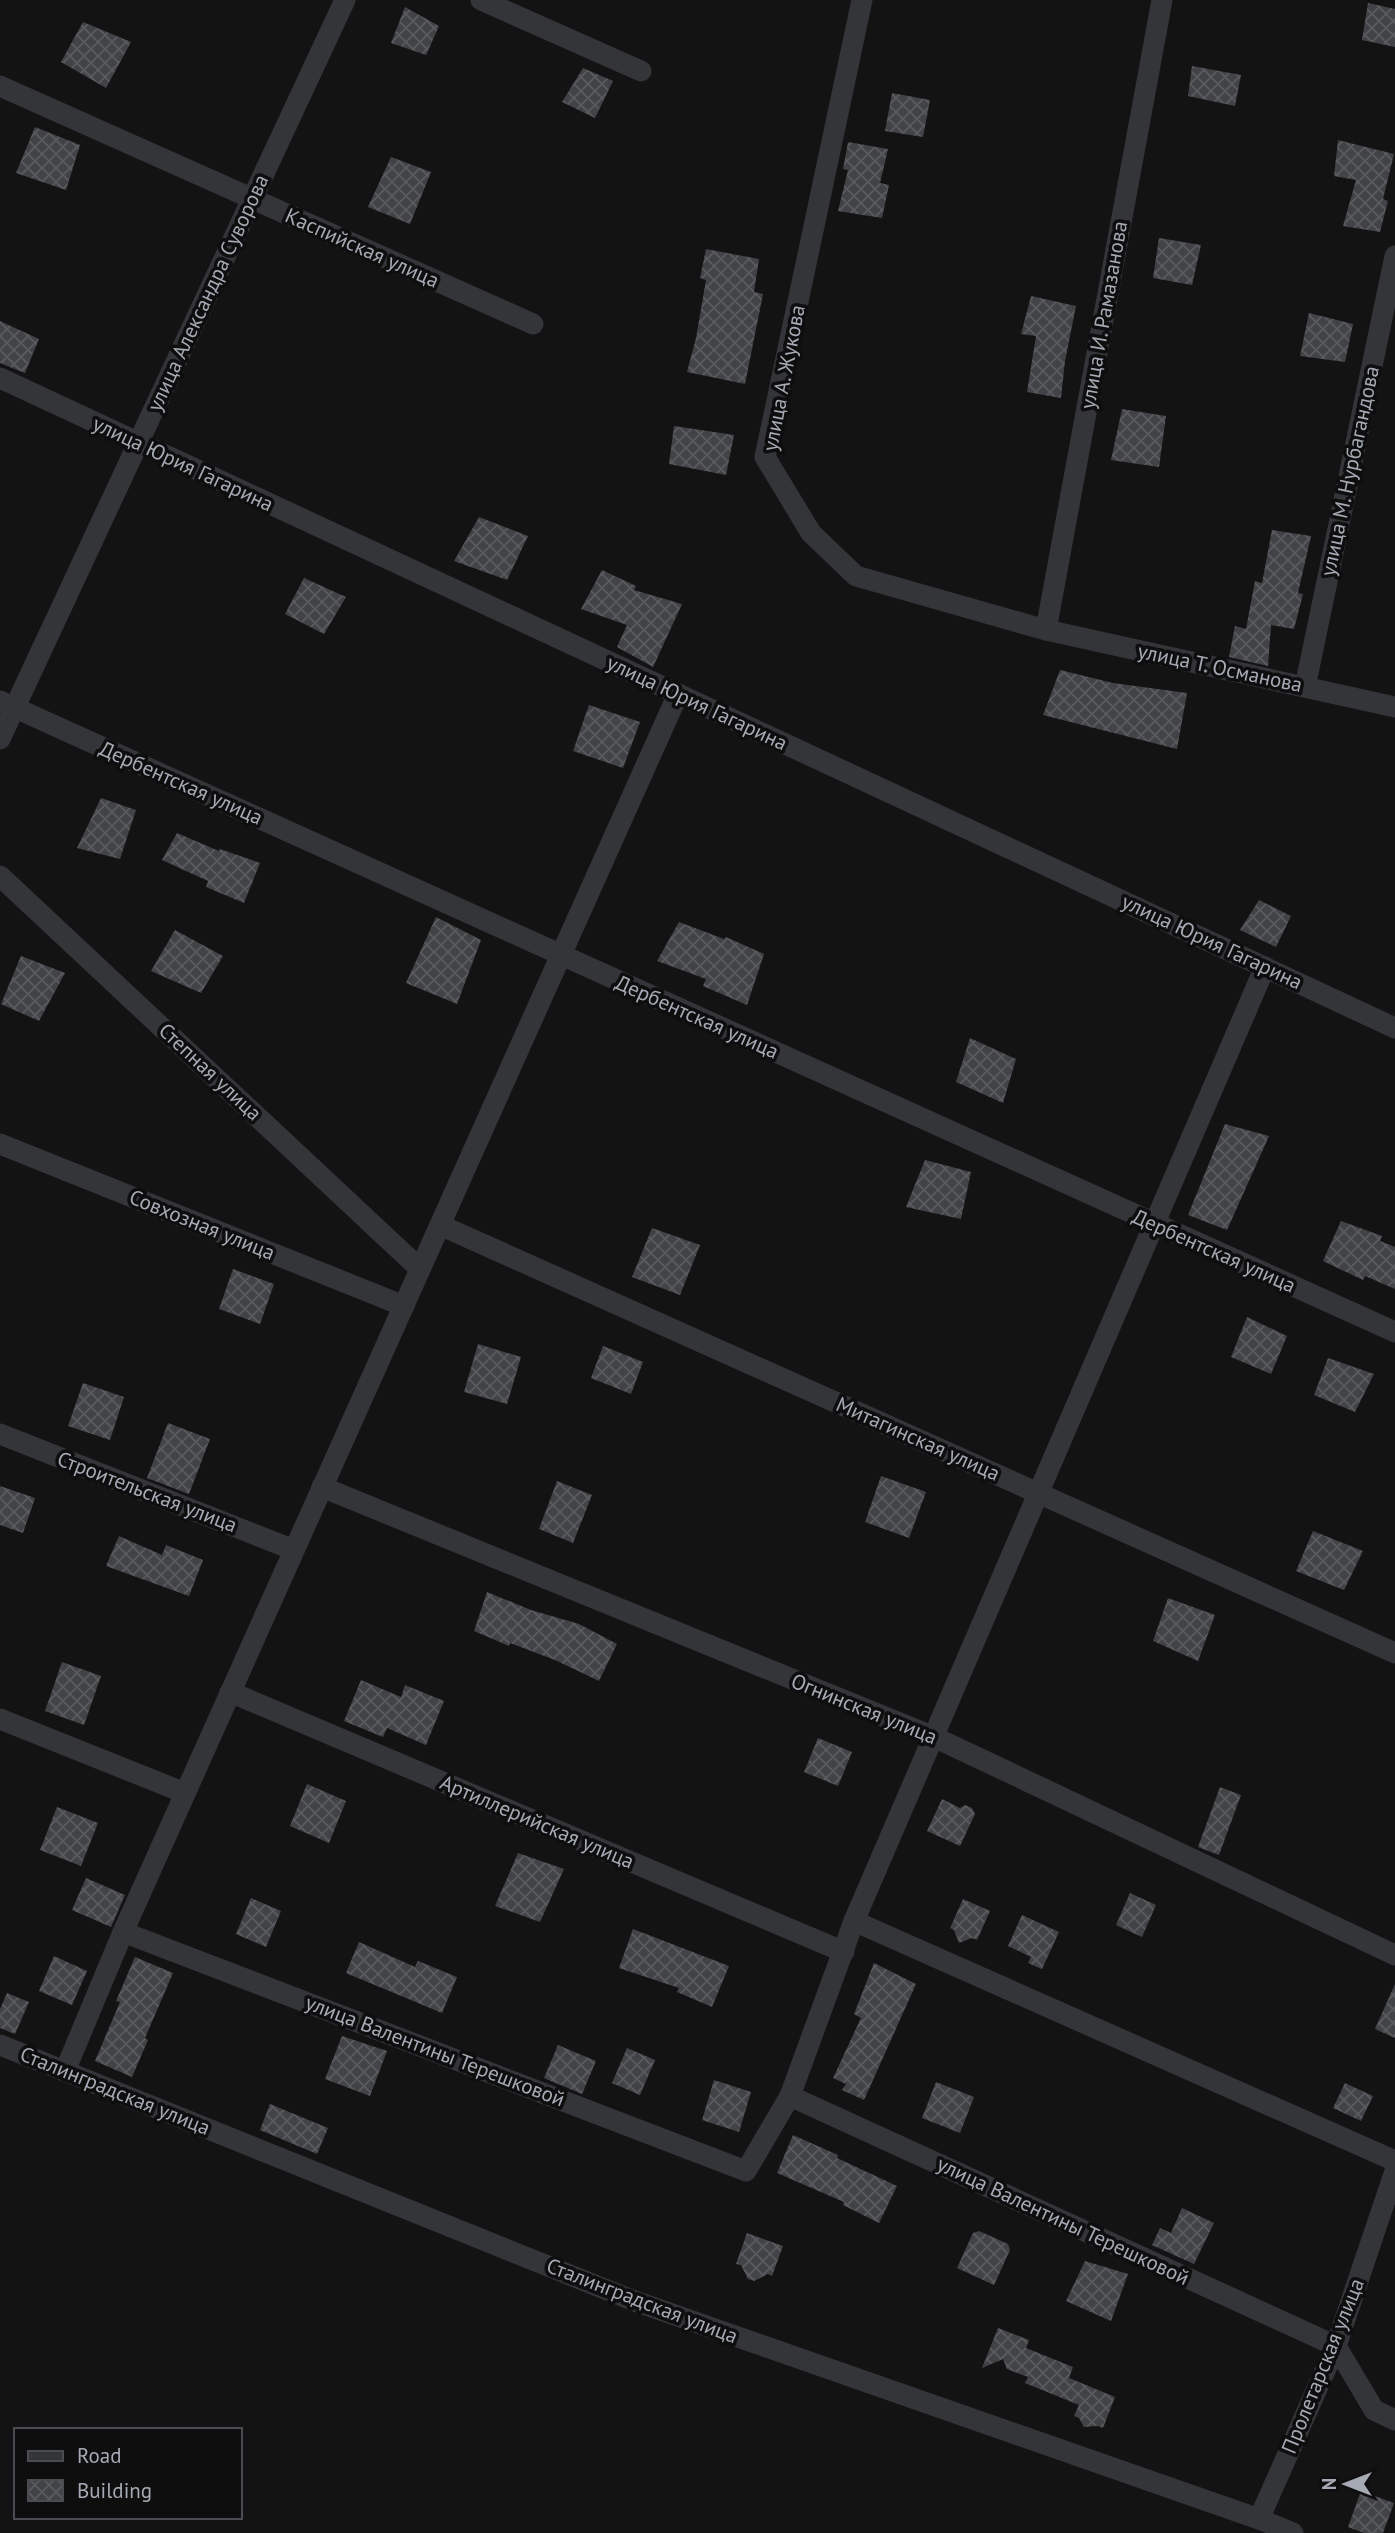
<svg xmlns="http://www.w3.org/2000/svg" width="1395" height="2533" font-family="'PT Sans',sans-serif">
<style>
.building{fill:url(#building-cross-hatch)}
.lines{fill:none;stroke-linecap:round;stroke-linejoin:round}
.minor{stroke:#343539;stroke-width:21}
.labels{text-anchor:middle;stroke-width:7;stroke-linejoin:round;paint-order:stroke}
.street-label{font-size:21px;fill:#a5aab4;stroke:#0e0e0f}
</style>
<defs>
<pattern id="building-cross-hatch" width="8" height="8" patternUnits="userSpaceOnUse" patternTransform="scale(1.75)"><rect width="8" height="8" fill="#424347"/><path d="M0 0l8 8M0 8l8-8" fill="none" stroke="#5a5b5f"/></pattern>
</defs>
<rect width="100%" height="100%" fill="#131314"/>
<g class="building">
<polygon points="1368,3 1395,9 1395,47 1362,40"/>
<polygon points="405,7 439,26 426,55 391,43"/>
<polygon points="83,22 131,42 106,88 61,62"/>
<polygon points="1192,66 1241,75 1235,106 1188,96"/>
<polygon points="583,68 613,81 595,118 562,102"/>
<polygon points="892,93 930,100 923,137 885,131"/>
<polygon points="35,127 80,145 66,190 16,173"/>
<polygon points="1338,140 1394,154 1383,199 1388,201 1380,232 1343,226 1356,180 1334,176"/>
<polygon points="848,142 888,149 880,183 889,185 882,218 838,211 848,170 843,169"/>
<polygon points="391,157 431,172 410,224 368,207"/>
<polygon points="1159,238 1201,245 1192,285 1153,278"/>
<polygon points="706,249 759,259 754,292 763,294 745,384 687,372 696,338 706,280 700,278"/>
<polygon points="1031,296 1076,306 1065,361 1061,398 1027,392 1036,336 1021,334"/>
<polygon points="1309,313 1353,324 1345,362 1300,356"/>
<polygon points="0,321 39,339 25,373 0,363"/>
<polygon points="1122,409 1166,416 1159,467 1111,460"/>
<polygon points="674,426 734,435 726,475 669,464"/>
<polygon points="479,517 528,536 507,580 454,561"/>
<polygon points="1272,530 1311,536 1298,593 1303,594 1294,629 1271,625 1268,666 1229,657 1235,626 1246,629 1255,581 1262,583"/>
<polygon points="602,570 636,586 634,590 682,604 653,667 617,647 627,625 581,609"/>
<polygon points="304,578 346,597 324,634 285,614"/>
<polygon points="1060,670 1113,683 1187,693 1177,749 1043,715"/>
<polygon points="589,705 640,722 623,768 573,751"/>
<polygon points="101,798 136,810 120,859 77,848"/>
<polygon points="177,833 219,851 220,849 260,863 244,903 206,887 208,881 162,860"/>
<polygon points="1259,900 1291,916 1276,947 1240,930"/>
<polygon points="436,917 481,940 457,1004 406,983"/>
<polygon points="679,922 724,939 726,937 764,954 747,1005 703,986 706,979 657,961"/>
<polygon points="175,930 223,956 201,993 151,971"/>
<polygon points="21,956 65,973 39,1021 1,1004"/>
<polygon points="970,1038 1016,1059 1003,1103 956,1082"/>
<polygon points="1225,1124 1269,1136 1227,1230 1188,1215"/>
<polygon points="925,1160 971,1172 961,1219 906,1207"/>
<polygon points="1341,1221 1382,1236 1380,1241 1395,1247 1395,1289 1365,1276 1363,1280 1323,1261"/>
<polygon points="652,1228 700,1245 680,1295 632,1277"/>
<polygon points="233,1269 274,1284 260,1324 219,1309"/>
<polygon points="1247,1317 1287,1336 1271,1374 1231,1357"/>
<polygon points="478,1344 521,1357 507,1404 464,1392"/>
<polygon points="603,1346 643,1362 631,1394 591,1378"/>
<polygon points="1328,1358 1374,1374 1355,1412 1314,1395"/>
<polygon points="83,1383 124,1397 110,1440 68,1426"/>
<polygon points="168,1423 210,1439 189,1494 147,1478"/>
<polygon points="881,1476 926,1492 909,1538 865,1522"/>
<polygon points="557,1481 592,1495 573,1543 539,1529"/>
<polygon points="0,1486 35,1498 23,1533 0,1525"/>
<polygon points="1313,1531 1363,1551 1344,1590 1296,1571"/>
<polygon points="119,1536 162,1555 166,1545 203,1560 189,1596 106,1566"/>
<polygon points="487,1592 531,1610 579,1624 617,1644 599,1681 555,1660 510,1643 509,1646 474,1631"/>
<polygon points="1168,1598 1215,1615 1198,1661 1153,1641"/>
<polygon points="62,1662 101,1676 84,1725 45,1711"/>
<polygon points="361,1680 401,1697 405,1685 444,1701 426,1745 387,1728 383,1737 344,1721"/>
<polygon points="818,1738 852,1752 838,1786 804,1772"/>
<polygon points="307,1784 346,1801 329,1843 290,1826"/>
<polygon points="1220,1787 1241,1795 1219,1855 1198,1847"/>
<polygon points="942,1799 960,1808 965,1805 972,1808 975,1814 960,1846 927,1831"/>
<polygon points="57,1807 98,1823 81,1866 40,1850"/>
<polygon points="518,1853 564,1869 540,1922 495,1906"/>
<polygon points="86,1878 125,1895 111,1927 72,1910"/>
<polygon points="1130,1893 1156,1905 1142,1937 1116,1925"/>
<polygon points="251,1898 281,1911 266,1947 236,1934"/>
<polygon points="963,1899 990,1911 977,1940 972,1938 959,1943 954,1930 950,1928"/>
<polygon points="1022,1915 1059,1932 1042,1969 1028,1963 1031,1957 1008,1946"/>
<polygon points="633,1929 729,1966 712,2007 677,1992 679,1988 619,1968"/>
<polygon points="359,1942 415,1967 418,1961 457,1977 442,2013 346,1973"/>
<polygon points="54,1956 87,1971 72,2005 39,1991"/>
<polygon points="135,1957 173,1973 145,2038 148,2040 132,2077 95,2061 120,2002 116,2001"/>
<polygon points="874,1963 916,1984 864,2100 842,2090 846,2084 833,2078 861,2018 854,2014"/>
<polygon points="1395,1984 1395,2038 1375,2029"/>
<polygon points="7,1993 29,2002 15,2034 0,2028 0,2009"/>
<polygon points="342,2036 387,2051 370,2096 325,2079"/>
<polygon points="558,2045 596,2061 582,2094 544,2078"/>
<polygon points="627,2048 655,2060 640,2095 612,2083"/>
<polygon points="714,2080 751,2092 739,2132 702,2120"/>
<polygon points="936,2082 974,2097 960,2133 922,2118"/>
<polygon points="1345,2083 1373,2096 1361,2121 1333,2108"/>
<polygon points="270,2104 328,2128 317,2154 260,2130"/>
<polygon points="793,2135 838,2155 837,2158 897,2186 879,2223 843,2205 844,2202 777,2173"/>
<polygon points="1182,2208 1214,2223 1194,2264 1152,2245 1160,2228 1171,2233"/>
<polygon points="979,2231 1008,2244 1010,2250 994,2285 957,2268 973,2233"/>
<polygon points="747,2233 783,2246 772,2276 768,2274 754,2281 748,2279 741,2265 736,2264"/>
<polygon points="1085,2261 1128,2274 1111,2321 1066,2301"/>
<polygon points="998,2328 1029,2340 1026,2348 1073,2367 1069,2378 1115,2397 1103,2428 1098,2426 1084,2427 1079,2418 1074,2416 1079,2405 1025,2383 1028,2377 1007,2369 1003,2359 982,2368"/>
<polygon points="1361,2491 1394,2503 1383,2533 1364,2533 1348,2527"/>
</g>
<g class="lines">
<g class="minor">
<polyline points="481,0 641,71"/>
<polyline points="862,0 765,457 811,533 856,576 1046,630 1395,707"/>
<polyline points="0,86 533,324"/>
<polyline points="0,378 1395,1028"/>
<polyline points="1046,630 1162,0"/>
<polyline points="1305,687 1395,256"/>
<polyline points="0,701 1395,1332"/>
<polyline points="0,739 345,0"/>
<polyline points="0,876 420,1269"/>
<polyline points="0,1144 404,1306"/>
<polyline points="440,1225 1395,1653"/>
<polyline points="0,1434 294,1550"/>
<polyline points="322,1487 934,1737 1395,1955"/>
<polyline points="230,1692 844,1952"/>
<polyline points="0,1719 185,1793"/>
<polyline points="854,1921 1395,2161"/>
<polyline points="123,1932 746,2171 790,2096 854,1921 1265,967"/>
<polyline points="0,2045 632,2300 1259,2519 1293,2533"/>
<polyline points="65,2071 123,1932 678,694"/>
<polyline points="790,2096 1336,2346 1374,2410 1395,2420"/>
<polyline points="1259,2519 1336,2346 1395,2171"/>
</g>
</g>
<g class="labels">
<g class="street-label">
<text transform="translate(362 248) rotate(24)" y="7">Каспийская улица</text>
<text transform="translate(208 293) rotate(-65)" y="7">улица Александра Суворова</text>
<text transform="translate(1104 315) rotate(-80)" y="7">улица И. Рамазанова</text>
<text transform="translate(784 378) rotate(-79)" y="7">улица А. Жукова</text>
<text transform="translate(183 464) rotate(25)" y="7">улица Юрия Гагарина</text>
<text transform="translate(1350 471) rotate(-78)" y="7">улица М. Нурбагандова</text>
<text transform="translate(1220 668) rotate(12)" y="7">улица Т. Османова</text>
<text transform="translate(697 703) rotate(25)" y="7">улица Юрия Гагарина</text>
<text transform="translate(181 783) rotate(24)" y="7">Дербентская улица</text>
<text transform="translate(1212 942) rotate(25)" y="7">улица Юрия Гагарина</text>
<text transform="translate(697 1017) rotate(24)" y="7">Дербентская улица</text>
<text transform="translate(210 1072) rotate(43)" y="7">Степная улица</text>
<text transform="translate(202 1225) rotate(22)" y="7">Совхозная улица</text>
<text transform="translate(1214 1251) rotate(24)" y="7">Дербентская улица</text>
<text transform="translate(918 1439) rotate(24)" y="7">Митагинская улица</text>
<text transform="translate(147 1492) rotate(21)" y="7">Строительская улица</text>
<text transform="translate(864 1709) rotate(22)" y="7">Огнинская улица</text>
<text transform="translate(537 1822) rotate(23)" y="7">Артиллерийская улица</text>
<text transform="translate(435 2051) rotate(21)" y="7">улица Валентины Терешковой</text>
<text transform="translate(115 2091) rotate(22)" y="7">Сталинградская улица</text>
<text transform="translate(1063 2221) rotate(25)" y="7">улица Валентины Терешковой</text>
<text transform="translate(642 2301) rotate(21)" y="7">Сталинградская улица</text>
<text transform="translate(1323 2366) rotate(-68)" y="7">Пролетарская улица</text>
</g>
</g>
<rect x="14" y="2428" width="228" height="91" fill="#0e0e0f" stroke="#4a4c51" stroke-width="2"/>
<rect x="28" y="2451" width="35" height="10" fill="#343539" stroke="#4a4c51" stroke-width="2"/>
<text x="77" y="2463" font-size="21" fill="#a5aab4">Road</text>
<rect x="28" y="2480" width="35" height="21" fill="url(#building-cross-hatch)" stroke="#4a4c51" stroke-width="2"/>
<text x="77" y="2498" font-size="21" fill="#a5aab4">Building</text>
<g transform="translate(1346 2484) rotate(270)" stroke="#0e0e0f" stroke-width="5" paint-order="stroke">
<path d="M0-5L12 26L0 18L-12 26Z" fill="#a5aab4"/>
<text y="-10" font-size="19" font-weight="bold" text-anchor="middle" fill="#a5aab4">N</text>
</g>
</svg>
